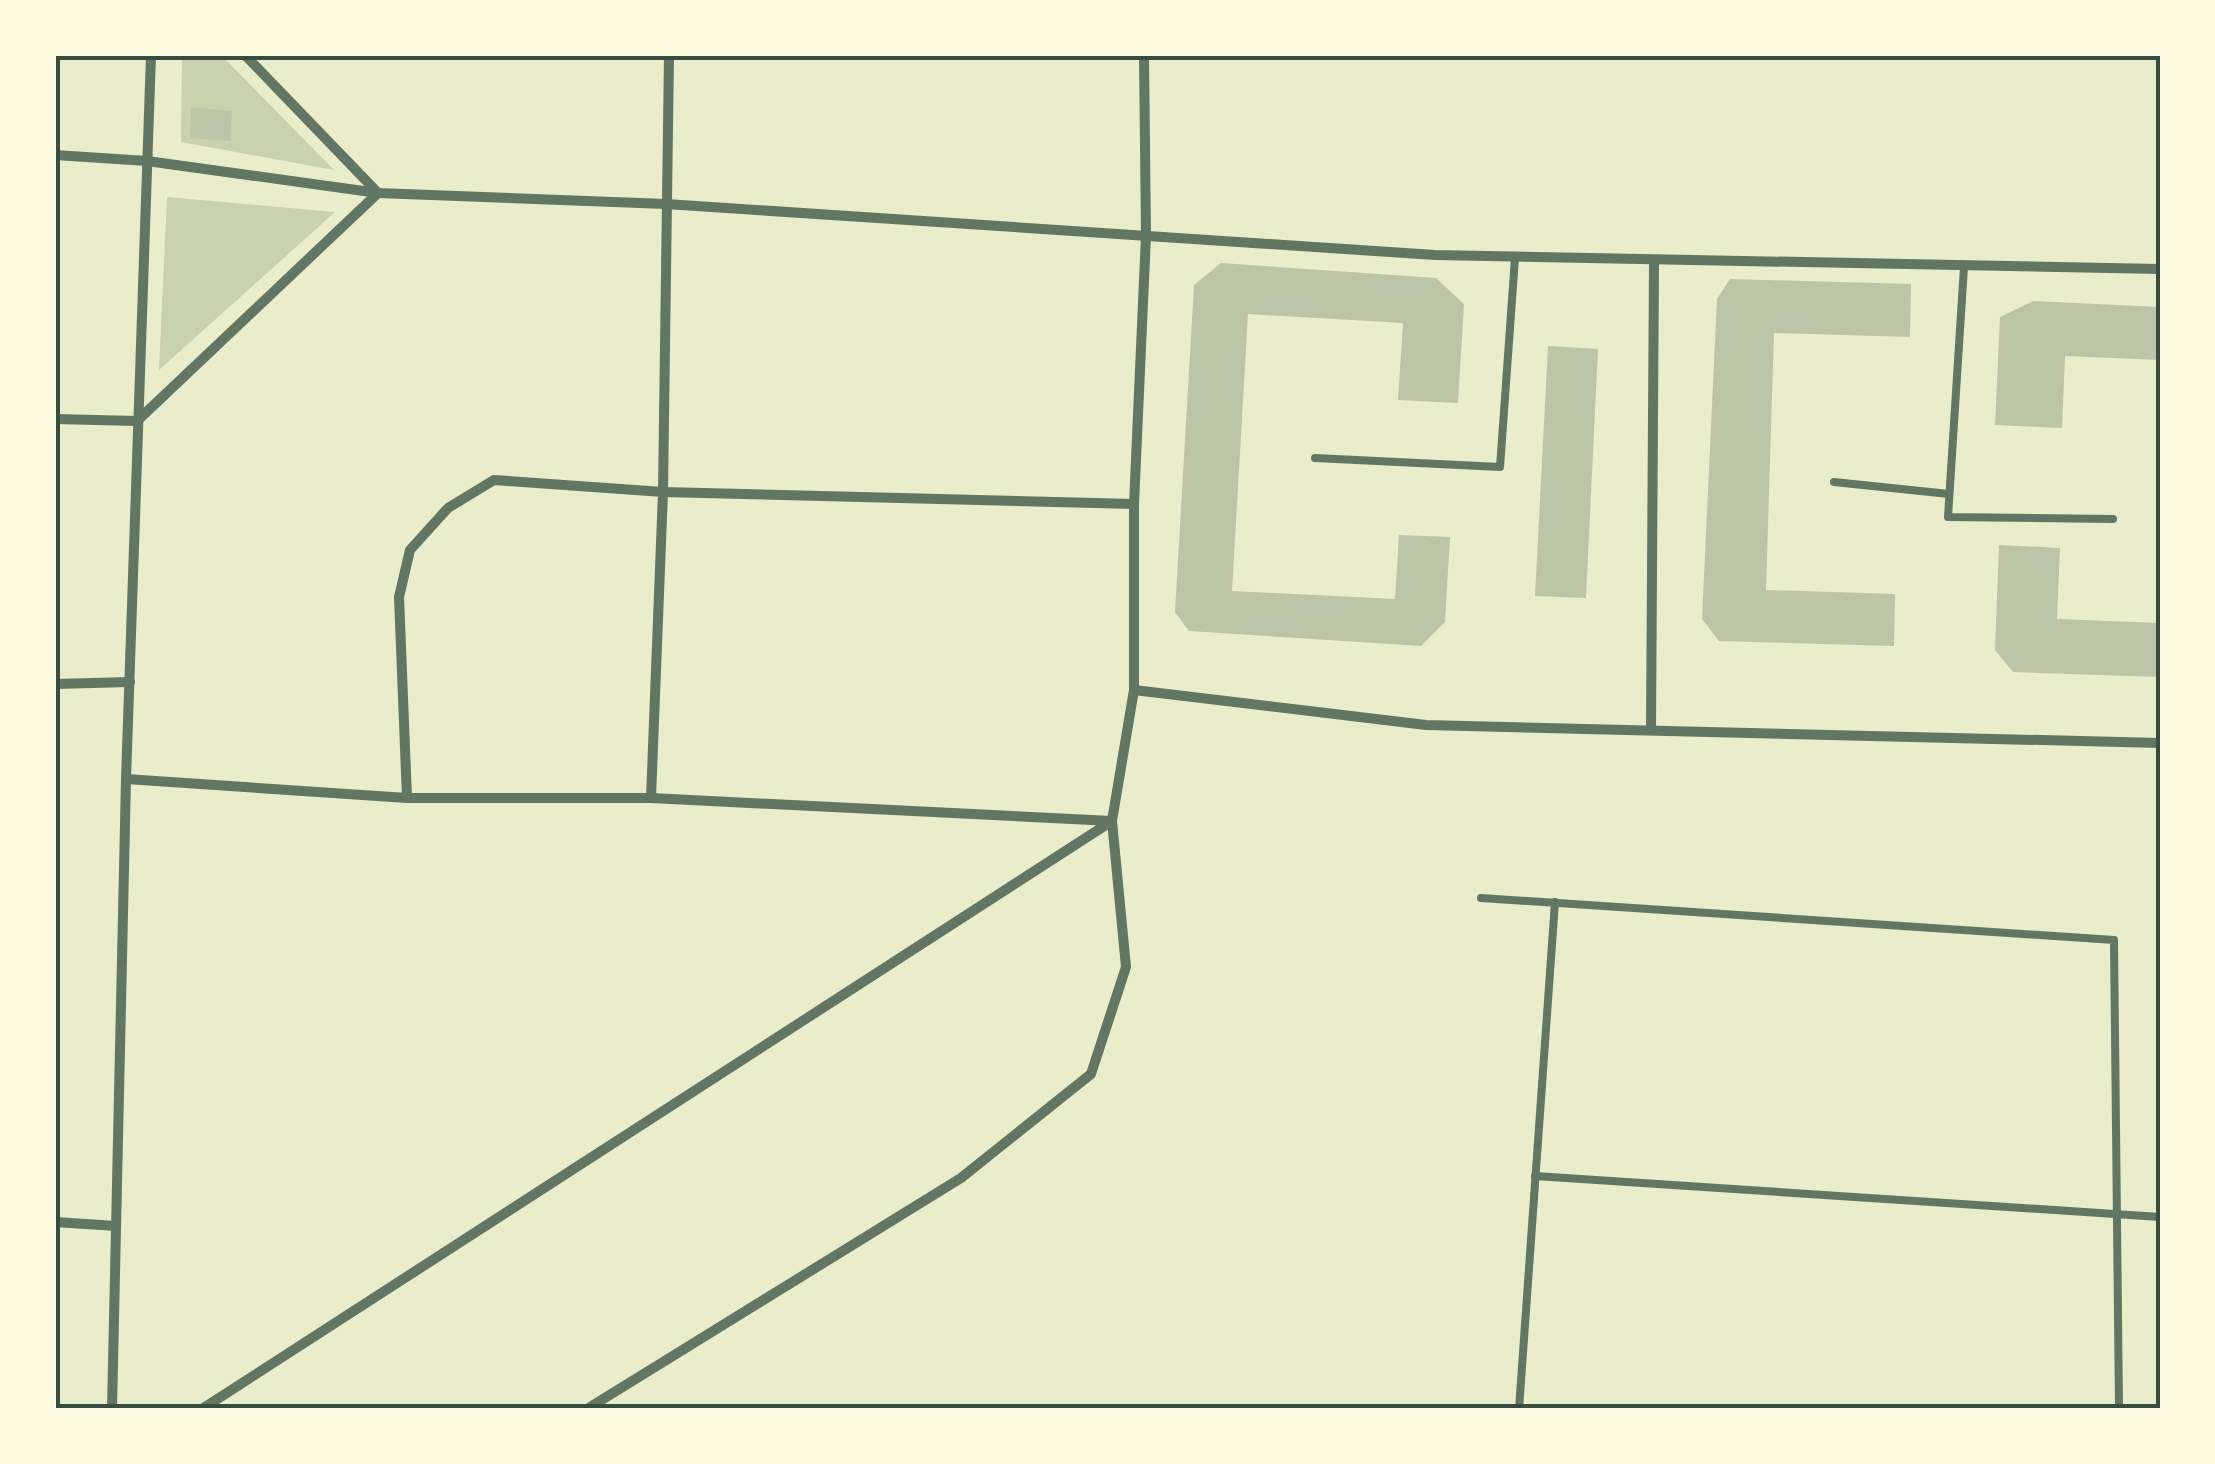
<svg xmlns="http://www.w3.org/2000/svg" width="2215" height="1464" font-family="'Archivo Narrow',sans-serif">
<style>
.green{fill:#cad2ad}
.building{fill:#bcc5a7}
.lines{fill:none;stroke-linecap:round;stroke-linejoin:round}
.service{stroke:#617663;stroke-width:8}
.minor{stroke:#617663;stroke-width:10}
.neatline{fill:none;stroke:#344e41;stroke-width:4}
</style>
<rect width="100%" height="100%" fill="#e9edc9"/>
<g class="green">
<polygon points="182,55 221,55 334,170 181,142"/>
<polygon points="167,197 335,212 159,370"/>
</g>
<g class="building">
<polygon points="191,107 232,111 230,141 190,138"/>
<polygon points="1221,263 1436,278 1464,304 1458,403 1398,400 1403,323 1248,314 1232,591 1395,599 1399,535 1450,537 1445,622 1421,646 1189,631 1175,612 1194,285"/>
<polygon points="1730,279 1911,284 1910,337 1774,333 1766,590 1895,594 1894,646 1719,641 1702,619 1717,299"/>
<polygon points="2033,301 2160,307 2160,360 2065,356 2062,428 1995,425 2000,317"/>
<polygon points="1548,346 1598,349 1586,598 1535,596"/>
<polygon points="1999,545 2060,548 2057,619 2160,623 2160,677 2013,672 1995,650"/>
</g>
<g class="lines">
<g class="service">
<polyline points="1964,267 1948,517 2113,519"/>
<polyline points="1315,458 1500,467 1515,258"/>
<polyline points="1834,482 1949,494"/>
<polyline points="1481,898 2114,940 2119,1409"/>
<polyline points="1535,1176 2160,1217"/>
<polyline points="1519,1409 1555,902"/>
</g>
<g class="minor">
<polyline points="669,55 663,492 1134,504"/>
<polyline points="55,155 147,161 378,193 666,204 1435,255 2160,269"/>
<polyline points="55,419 137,421 378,193 245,55"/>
<polyline points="55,684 130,682"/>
<polyline points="1134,690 1426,725 2160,743"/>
<polyline points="1651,728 1654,262"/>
<polyline points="126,779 407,798 651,798 1112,821 202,1409"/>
<polyline points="407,798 399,597 410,550 448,508 494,480 663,492 651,798"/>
<polyline points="55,1222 116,1226"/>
<polyline points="112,1409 126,779 151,55"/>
<polyline points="587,1409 961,1178 1091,1074 1126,967 1112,821 1134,690 1134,504 1146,236 1144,55"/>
</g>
</g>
<rect width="2215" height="1464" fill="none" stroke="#fefae0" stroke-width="115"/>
<rect x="58" y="58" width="2100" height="1348" class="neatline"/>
</svg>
